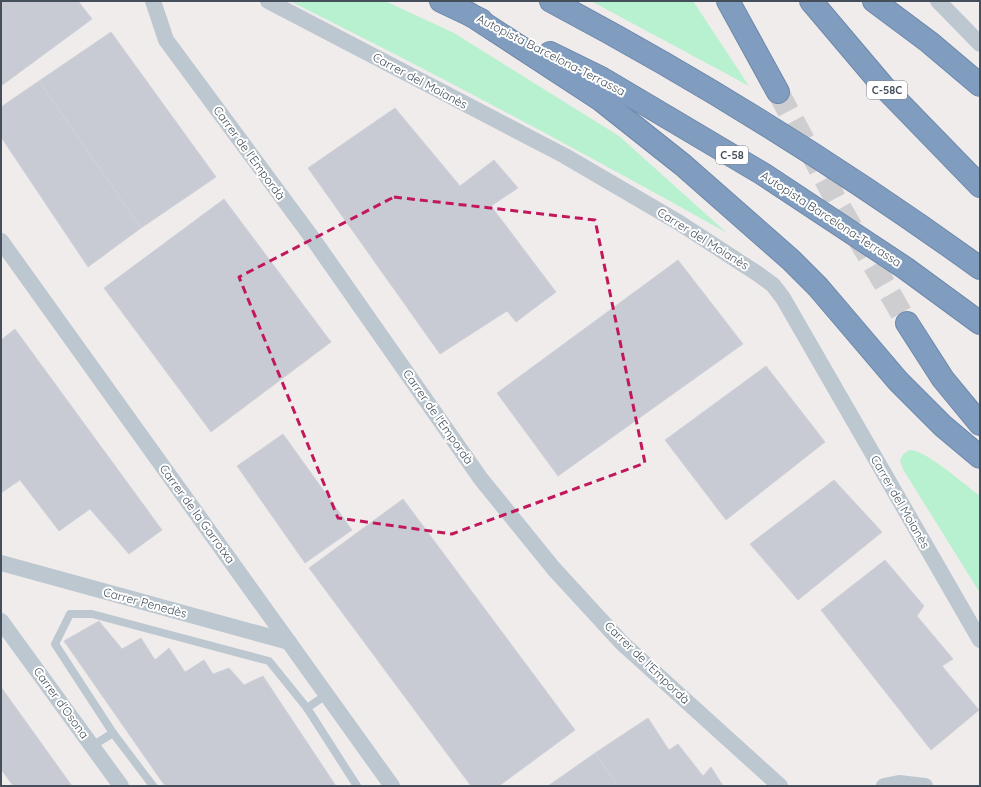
<svg xmlns="http://www.w3.org/2000/svg" width="981" height="787" font-family="Quicksand,sans-serif">
<style>
.green{fill:#b7f1cf}
.building{fill:#c8cbd3;stroke:#d0d2d9}
.lines{fill:none;stroke-linecap:round;stroke-linejoin:round}
.highway-tunnel{stroke:#cecdcf;stroke-width:22;stroke-dasharray:22 11;stroke-linecap:butt}
.highway-casing{stroke:#6c88ab;stroke-width:24}
.lane{stroke:#bcc7d0;stroke-width:8}
.street{stroke:#bcc7d0;stroke-width:16}
.highway{stroke:#809dbf;stroke-width:22}
.marked{fill:none;stroke:#c2185b;stroke-width:3;stroke-dasharray:8 5;stroke-linejoin:round}
.labels{text-anchor:middle;stroke-width:4;stroke-linejoin:round;paint-order:stroke}
.shield{fill:#fff;stroke:#7c848c;stroke-width:1}
.shield-label{font-size:11px;font-weight:bold;fill:#444f5b}
.street-label{font-size:12px;fill:#444f5b;stroke:#fff}
</style>
<rect width="100%" height="100%" fill="#f0ecec"/>
<g class="green">
<path d="M290,1H385L454,33L619,136L727,233C583,152 438,75 290,1Z"/>
<polygon points="591,1 693,1 749,86"/>
<path d="M911,450C928,452 964,484 980,496V593L904,471L900,461C902,455 904,452 911,450Z"/>
</g>
<g class="building">
<polygon points="1,1 78,1 92,19 1,86"/>
<polygon points="111,32 216,177 141,228 39,81"/>
<polygon points="39,81 141,228 88,267 1,137 1,107"/>
<polygon points="395,108 460,186 494,160 518,188 491,206 556,292 516,322 507,311 440,354 308,168"/>
<polygon points="224,199 331,342 211,432 104,288"/>
<polygon points="678,260 743,344 558,476 497,393"/>
<polygon points="15,329 162,530 129,554 90,509 59,531 20,480 1,493 1,340"/>
<polygon points="766,366 825,442 726,520 665,440"/>
<polygon points="283,434 352,530 305,563 237,466"/>
<polygon points="834,480 882,532 798,600 750,544"/>
<polygon points="403,499 575,730 499,786 471,786 309,568"/>
<polygon points="885,560 924,606 917,616 953,659 942,666 979,710 931,750 821,610"/>
<polygon points="99,621 122,649 141,638 155,660 169,648 185,672 204,660 213,674 229,668 244,685 263,676 336,786 165,786 64,641"/>
<polygon points="1,687 72,786 13,786 1,769"/>
<polygon points="648,718 669,750 678,744 703,776 711,767 723,786 618,786 595,753"/>
<polygon points="595,753 618,786 548,786"/>
</g>
<g class="lines">
<polyline class="highway-tunnel" points="778,92 836,200 907,323"/>
<defs>
<g id="highway">
<polyline points="441,1 481,20"/>
<path d="M551,1C700,80 843,169 980,268"/>
<polyline points="728,1 778,92"/>
<polyline points="811,1 883,86 980,186"/>
<polyline points="874,1 929,42 980,85"/>
<polyline points="468,13 601,100 683,165 791,260 818,287 898,381 943,426 980,457"/>
<polyline points="550,53 601,78 763,174 905,268 980,323"/>
<polyline points="907,323 943,379 980,424"/>
</g>
</defs>
<use href="#highway" class="highway-casing"/>
<g class="lane">
<polyline points="307,708 357,786"/>
<polyline points="113,733 153,786"/>
<polyline points="92,746 113,733 55,644 70,614 92,614 269,661 307,708 326,695"/>
</g>
<g class="street">
<polyline points="153,1 166,40 313,239 481,479 554,569 622,643 780,786"/>
<polyline points="268,1 565,156 678,222 758,274 773,285 783,298 980,640"/>
<polyline points="938,1 980,44"/>
<polyline points="1,241 392,786"/>
<polyline points="1,563 289,642"/>
<polyline points="1,621 121,786"/>
<polyline points="884,786 899,783 925,786"/>
</g>
<use href="#highway" class="highway"/>
</g>
<path class="marked" d="M394,197L595,220L645,463L452,534L338,518L239,277Z"/>
<g class="labels">
<g class="shield">
<rect x="867" y="81" width="40" height="18" rx="3"/>
<rect x="716" y="146" width="32" height="18" rx="3"/>
</g>
<g class="shield-label">
<text x="887" y="94">C-58C</text>
<text x="732" y="159">C-58</text>
</g>
<g class="street-label">
<text transform="translate(551 55) rotate(27)" y="4">Autopista Barcelona-Terrassa</text>
<text transform="translate(420 81) rotate(28)" y="4">Carrer del Moianès</text>
<text transform="translate(249 153) rotate(54)" y="4">Carrer de l'Empordà</text>
<text transform="translate(831 219) rotate(33)" y="4">Autopista Barcelona-Terrassa</text>
<text transform="translate(703 239) rotate(32)" y="4">Carrer del Moianès</text>
<text transform="translate(438 417) rotate(55)" y="4">Carrer de l'Empordà</text>
<text transform="translate(900 502) rotate(60)" y="4">Carrer del Moianès</text>
<text transform="translate(197 514) rotate(54)" y="4">Carrer de la Garrotxa</text>
<text transform="translate(145 603) rotate(15)" y="4">Carrer Penedès</text>
<text transform="translate(647 663) rotate(44)" y="4">Carrer de l'Empordà</text>
<text transform="translate(61 703) rotate(54)" y="4">Carrer d'Osona</text>
</g>
</g>
<rect width="981" height="787" fill="none" stroke="#444f5b" stroke-width="4"/>
</svg>
